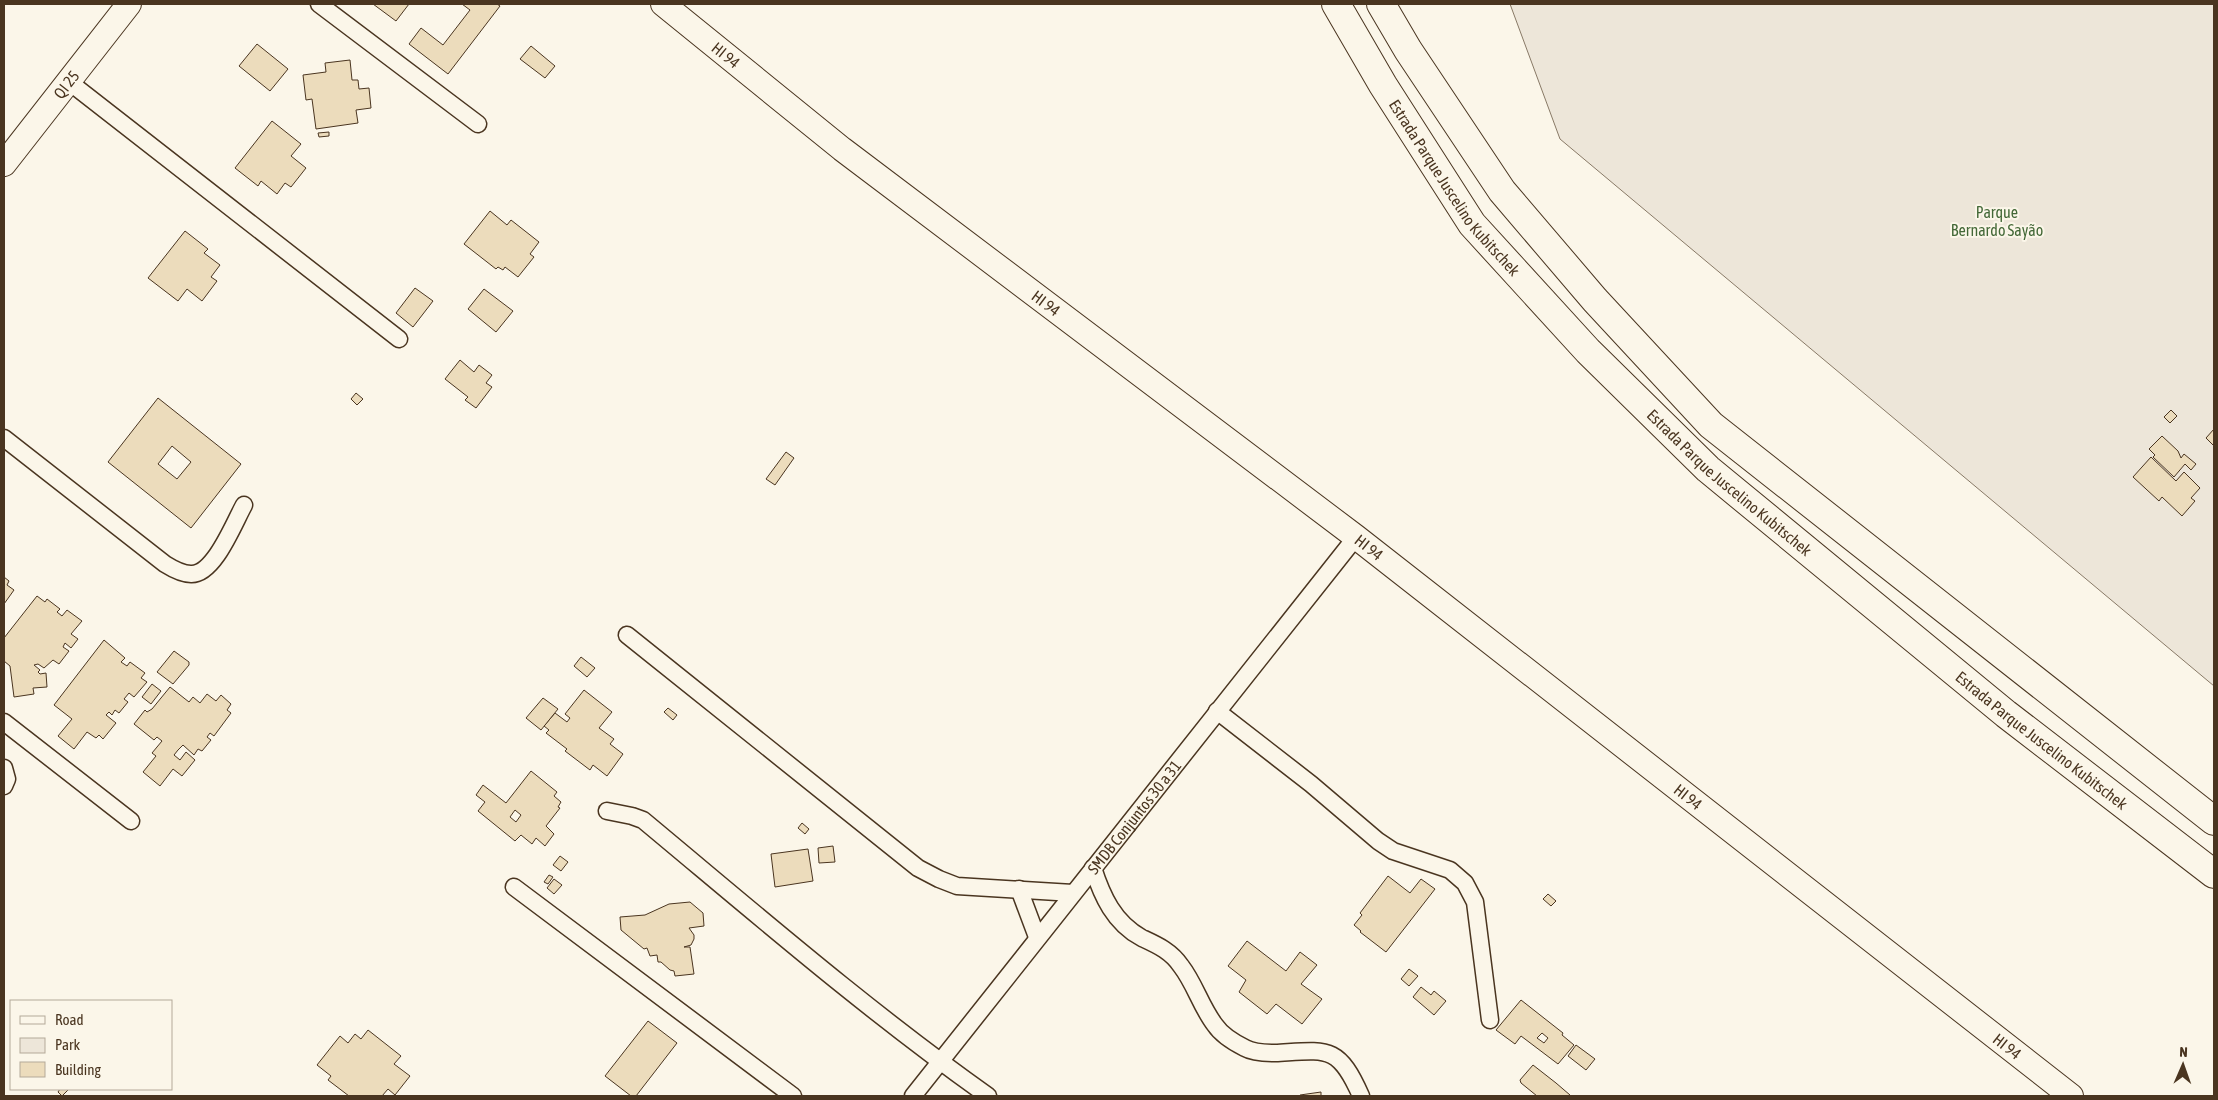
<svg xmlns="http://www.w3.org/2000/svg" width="2218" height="1100" font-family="'Asap Condensed',sans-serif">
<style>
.green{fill:#ede6d9;stroke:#887966}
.building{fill:#ecdcbc;stroke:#4a3520;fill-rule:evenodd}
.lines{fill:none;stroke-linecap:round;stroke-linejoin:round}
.street-casing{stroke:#4a3520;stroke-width:19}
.secondary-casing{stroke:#4a3520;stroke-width:26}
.highway-casing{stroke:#4a3520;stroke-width:30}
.street{stroke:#fbf6e9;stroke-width:16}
.secondary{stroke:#fbf6e9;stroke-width:24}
.highway{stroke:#fbf6e9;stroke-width:28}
.labels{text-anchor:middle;stroke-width:4;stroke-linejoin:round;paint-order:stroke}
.street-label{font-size:16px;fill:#4a3520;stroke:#fbf6e9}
.park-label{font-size:16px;fill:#436837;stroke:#fbf6e9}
</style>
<rect width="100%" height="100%" fill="#fbf6e9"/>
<polygon class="green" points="1510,4 2214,4 2214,686 1560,139"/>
<g class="building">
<polygon points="373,4 409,4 396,21"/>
<polygon points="462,4 497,4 500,6 448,74 409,44 421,28 443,45 470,10"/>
<polygon points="257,44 288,69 270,91 239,66"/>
<polygon points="531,46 555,66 545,78 520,59"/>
<polygon points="350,60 352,80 358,80 359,89 369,88 371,108 356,110 358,123 316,129 312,99 306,100 303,75 326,72 325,63"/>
<polygon points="272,121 301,144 291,156 306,168 291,187 285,183 277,194 261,181 258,186 235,168"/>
<polygon points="329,132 329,136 319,137 318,133"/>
<polygon points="490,211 507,225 511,220 539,242 530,254 534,257 518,277 505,267 503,270 498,267 496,269 464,244"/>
<polygon points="185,231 208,249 204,253 220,265 211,277 217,281 202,301 187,289 178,301 148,278"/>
<polygon points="415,288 433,301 413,327 396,313"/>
<polygon points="484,289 513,311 496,332 468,309"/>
<polygon points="460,360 474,372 479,365 492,375 486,383 492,387 476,408 465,400 468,397 445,379"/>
<polygon points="356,393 363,399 357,405 351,399"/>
<path d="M158,398L241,464L191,528L108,462ZM172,446L191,462L177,479L158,464Z"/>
<polygon points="2171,410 2177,416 2170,423 2164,417"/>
<polygon points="2214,429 2214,446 2206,438"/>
<polygon points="2162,436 2178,451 2181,458 2184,454 2196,464 2191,470 2185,464 2174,477 2153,457 2155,455 2149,449"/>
<polygon points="786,452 794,458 775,485 766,479"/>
<polygon points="2151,457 2176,481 2184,472 2200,488 2191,498 2195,501 2182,516 2162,497 2159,501 2133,477"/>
<polygon points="4,577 9,581 7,585 14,590 4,604"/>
<polygon points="37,596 45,602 47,599 60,609 57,612 62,616 67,610 82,621 71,634 78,639 71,648 65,643 63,647 69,651 59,664 53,660 44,668 38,664 34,665 40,670 38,672 40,674 46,673 47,687 33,688 34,694 14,697 10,666 4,661 4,638"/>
<polygon points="104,640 125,658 121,662 127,666 130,662 145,673 141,678 147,682 134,697 129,693 124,699 128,702 119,713 115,710 112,715 109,712 106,715 116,723 103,739 99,735 96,738 87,732 74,749 58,736 72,719 54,705"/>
<polygon points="174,651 189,662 189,665 173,684 157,672"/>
<polygon points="581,657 595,668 587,677 574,666"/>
<polygon points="152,684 161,691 151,704 142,697"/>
<polygon points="170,687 189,702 193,697 200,703 207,694 216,701 221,695 231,704 227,710 231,713 214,736 210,733 207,737 211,740 202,751 198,749 194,755 183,745 178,750 174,755 180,760 186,752 195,760 182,776 173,769 160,786 143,772 156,756 152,753 162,741 157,737 154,740 134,724 145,710 147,712 152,709"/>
<polygon points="584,690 612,712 599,728 614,739 610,744 623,754 607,776 593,765 590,770 565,751 567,749 546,733 549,730 544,726 555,713 567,722 570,718 565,714"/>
<polygon points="543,698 558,709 541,730 526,718"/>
<polygon points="668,708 677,715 673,720 664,712"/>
<path d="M531,771L557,792L554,796L561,802L558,807L560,808L546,826L554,834L545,846L536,838L532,844L521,835L515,841L478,811L485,802L476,795L483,785L506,803ZM515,810L521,815L516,822L510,817Z"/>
<polygon points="802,823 809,829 805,834 798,828"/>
<polygon points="833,846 835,862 819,863 818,848"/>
<polygon points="808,849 813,881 775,887 771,854"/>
<polygon points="560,856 568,862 561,871 553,865"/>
<polygon points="549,875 553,877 548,884 544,882"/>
<polygon points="1388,876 1410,893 1421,879 1435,889 1386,952 1360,932 1361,931 1354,925 1362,915 1360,913"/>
<polygon points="554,879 562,885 554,894 547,888"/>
<polygon points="1548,894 1556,901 1551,906 1543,899"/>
<polygon points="690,902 703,913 704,926 689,928 694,935 694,939 691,945 684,947 690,947 694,974 675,976 674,971 670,970 661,962 658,962 657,955 650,956 647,948 644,949 621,930 620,917 645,915 669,904"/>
<polygon points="1247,941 1286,971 1300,952 1317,965 1301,984 1322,999 1302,1024 1276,1004 1267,1014 1239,992 1246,980 1228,966"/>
<polygon points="1409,969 1418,976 1409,986 1401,979"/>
<polygon points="1421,987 1431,995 1434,991 1446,1001 1434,1015 1413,997"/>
<path d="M1521,1000L1563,1033L1562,1035L1574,1045L1558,1064L1521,1036L1515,1044L1496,1030ZM1542,1033L1548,1038L1544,1043L1537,1038Z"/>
<polygon points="648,1021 677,1043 636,1096 631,1096 605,1076"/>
<polygon points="368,1030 401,1056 394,1064 410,1076 395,1095 388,1089 382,1096 349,1096 328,1080 331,1076 317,1065 340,1036 348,1043 355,1034 361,1039"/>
<polygon points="1576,1045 1595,1059 1586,1070 1568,1056"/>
<polygon points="1533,1065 1556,1083 1570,1095 1569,1096 1537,1096 1521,1083 1520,1080"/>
<polygon points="60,1089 69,1089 62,1096 58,1092"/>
<polygon points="1321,1092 1321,1096 1300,1096 1300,1095"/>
</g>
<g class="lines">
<defs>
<g id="street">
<polyline points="319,4 478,124"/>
<polyline points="68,81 399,339"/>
<path d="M4,438L165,564C173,569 182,574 191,574C214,575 234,523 244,505"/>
<polyline points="627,635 918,868 939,879 957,886 1073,893"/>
<polyline points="1217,711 1311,784 1378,841 1393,851 1450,870 1465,883 1475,902 1490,1020"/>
<polyline points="4,722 131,821"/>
<polyline points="4,768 7,779 4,786"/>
<path d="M607,811L632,816L643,820C756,914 868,1011 988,1096"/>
<path d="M1093,868C1102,896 1114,923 1142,938C1157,945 1171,951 1181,966C1195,984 1201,1007 1215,1025C1221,1034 1235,1043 1245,1048C1252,1052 1266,1053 1275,1053C1327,1050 1338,1044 1361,1096"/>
<polyline points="514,887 793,1096"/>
<polyline points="1019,889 1037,937"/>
<path id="s1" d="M913,1096L1356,537"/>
</g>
<g id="secondary">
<path id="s2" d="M663,4L842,149L1356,537L2071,1096"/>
<path id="s3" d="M4,164L129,4"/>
</g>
<g id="highway">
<path id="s4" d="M1336,4L1383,85L1472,224L1588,351L1708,469L2006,714L2214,874"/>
<polyline points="1381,4 1408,50 1502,191 1595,300 1711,425 2214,821"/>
</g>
</defs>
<use href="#street" class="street-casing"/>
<use href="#secondary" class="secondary-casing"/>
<use href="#highway" class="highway-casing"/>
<use href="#street" class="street"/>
<use href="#secondary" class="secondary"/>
<use href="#highway" class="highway"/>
</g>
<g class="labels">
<g class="street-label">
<text dy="6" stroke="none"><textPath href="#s2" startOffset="81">HI 94</textPath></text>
<text dy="6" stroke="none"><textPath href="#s3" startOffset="101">QI 25</textPath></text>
<text dy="6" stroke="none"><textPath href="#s4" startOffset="219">Estrada Parque Juscelino Kubitschek</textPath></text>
<text dy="6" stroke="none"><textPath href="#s2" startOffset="486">HI 94</textPath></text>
<text dy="6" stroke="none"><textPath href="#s4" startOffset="624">Estrada Parque Juscelino Kubitschek</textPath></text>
<text dy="6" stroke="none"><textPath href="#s2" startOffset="891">HI 94</textPath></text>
<text dy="6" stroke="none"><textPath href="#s4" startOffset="1029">Estrada Parque Juscelino Kubitschek</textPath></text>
<text dy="6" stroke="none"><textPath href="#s2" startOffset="1296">HI 94</textPath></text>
<text dy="6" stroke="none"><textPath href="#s1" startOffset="356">SMDB Conjuntos 30 a 31</textPath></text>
<text dy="6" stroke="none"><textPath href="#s2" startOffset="1701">HI 94</textPath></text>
</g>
<g class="park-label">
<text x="1997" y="218">Parque<tspan x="1997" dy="18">Bernardo Sayão</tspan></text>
</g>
</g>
<rect width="2218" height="1100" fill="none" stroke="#4a3520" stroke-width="10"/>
<rect x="10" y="1000" width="162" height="90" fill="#fbf6e9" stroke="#b4a999"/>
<rect x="20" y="1016" width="25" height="8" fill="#fbf6e9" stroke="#b4a999"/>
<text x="55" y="1025" font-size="15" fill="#4a3520">Road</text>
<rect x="20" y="1038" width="25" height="15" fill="#ede6d9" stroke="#b4a999"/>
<text x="55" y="1050" font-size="15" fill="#4a3520">Park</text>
<rect x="20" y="1062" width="25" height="15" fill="#ecdcbc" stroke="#b4a999"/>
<text x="55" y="1075" font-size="15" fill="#4a3520">Building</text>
<g transform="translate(2183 1065) rotate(2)" stroke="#fbf6e9" stroke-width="4" paint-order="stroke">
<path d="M0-4L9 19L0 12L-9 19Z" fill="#4a3520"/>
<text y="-8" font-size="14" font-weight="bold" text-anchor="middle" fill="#4a3520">N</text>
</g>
</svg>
